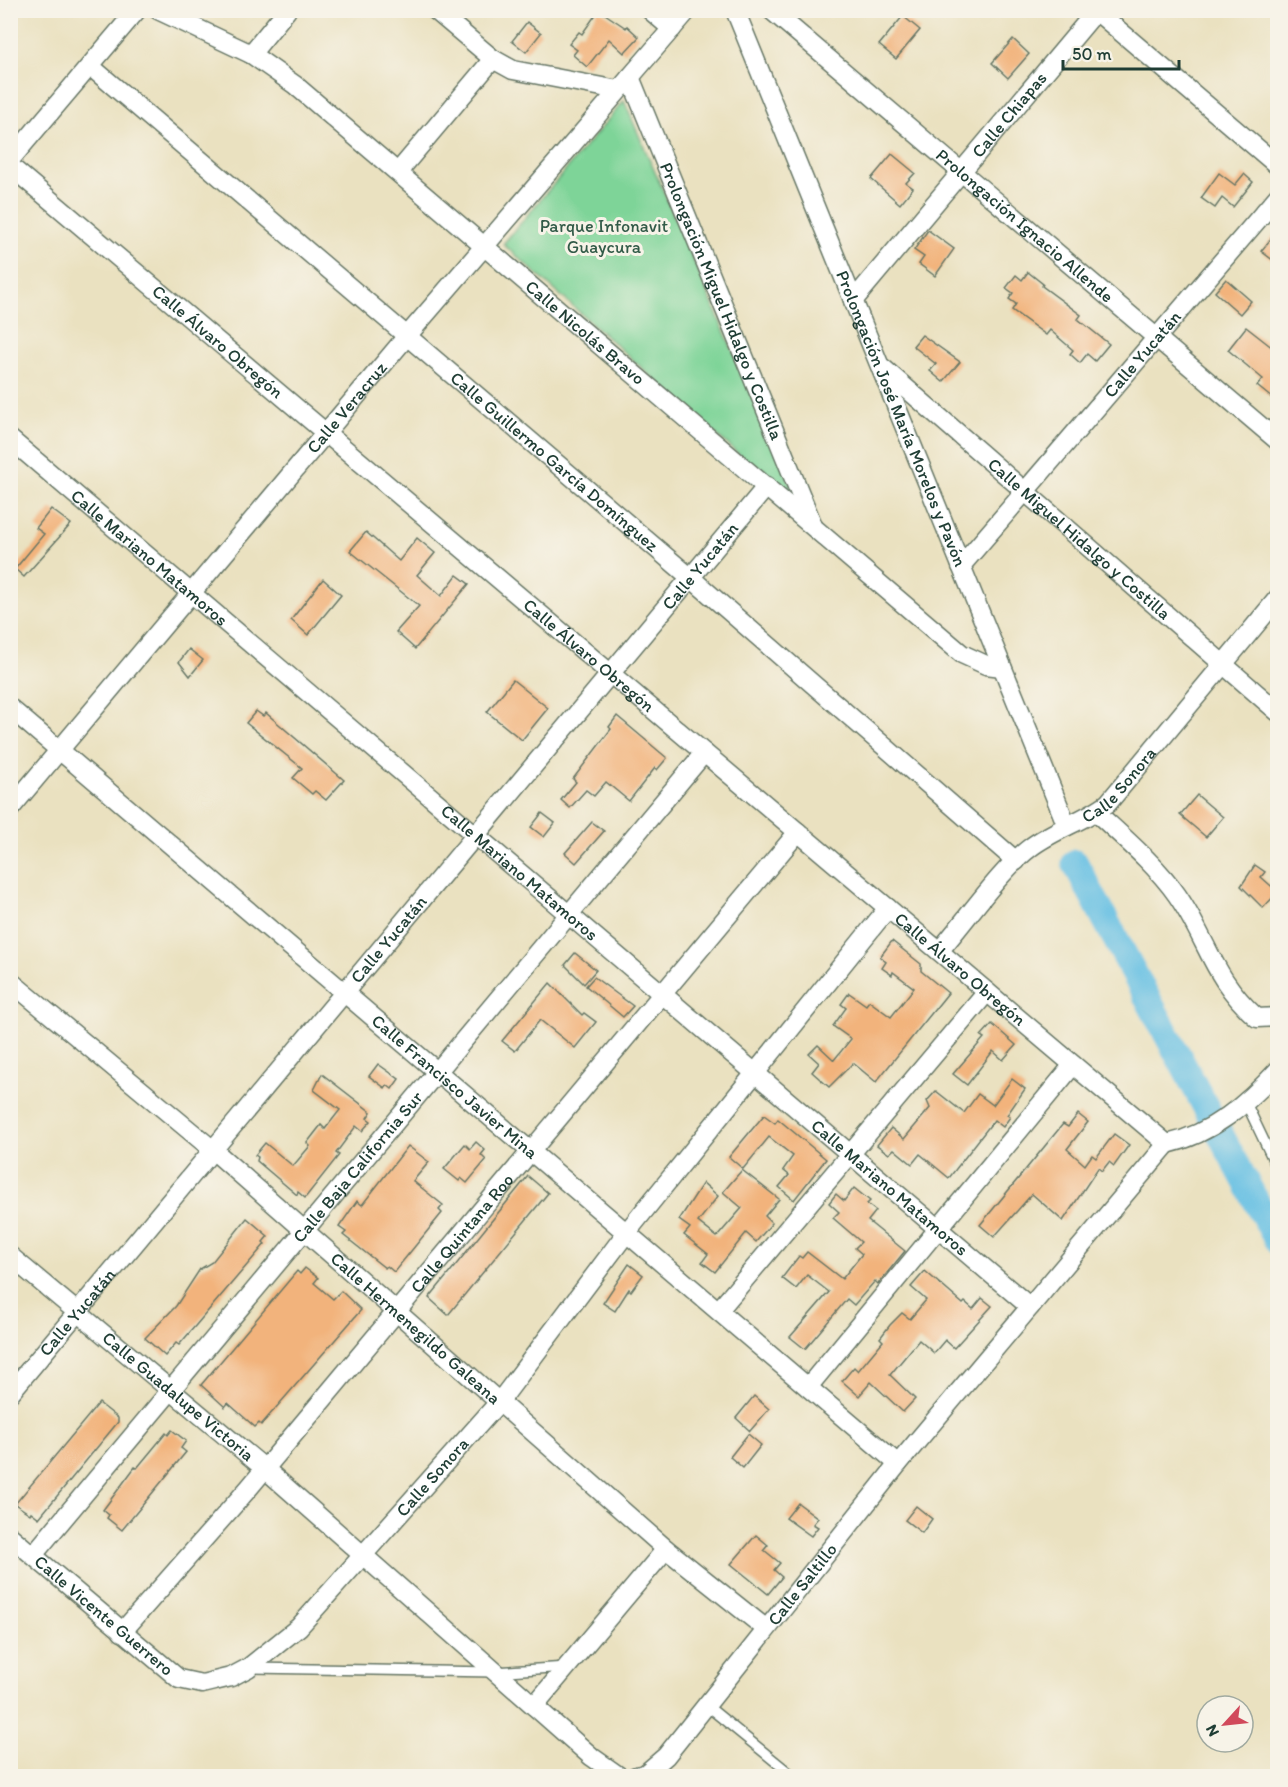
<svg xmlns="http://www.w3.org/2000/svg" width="1288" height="1787" font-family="Itim,sans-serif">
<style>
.green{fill:#7ed498;stroke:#4e8866;stroke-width:1.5}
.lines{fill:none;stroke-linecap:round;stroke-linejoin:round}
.river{stroke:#66c0e3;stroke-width:27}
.building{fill:#f2b37b}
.lane-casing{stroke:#667665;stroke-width:12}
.street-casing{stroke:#667665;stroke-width:21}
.lane{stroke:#fff;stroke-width:9}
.street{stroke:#fff;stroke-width:18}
.labels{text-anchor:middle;stroke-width:6;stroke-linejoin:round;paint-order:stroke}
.street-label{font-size:18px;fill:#1f3d34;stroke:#f7f3e8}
.park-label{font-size:18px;fill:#325b48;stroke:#f7f3e8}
</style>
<rect width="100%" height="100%" fill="#f7f3e8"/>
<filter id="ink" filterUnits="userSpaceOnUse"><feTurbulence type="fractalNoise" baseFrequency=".0167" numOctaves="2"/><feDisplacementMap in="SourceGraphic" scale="12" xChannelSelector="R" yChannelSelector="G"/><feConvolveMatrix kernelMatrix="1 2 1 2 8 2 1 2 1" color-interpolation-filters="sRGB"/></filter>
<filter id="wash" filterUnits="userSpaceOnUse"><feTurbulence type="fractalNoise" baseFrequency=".008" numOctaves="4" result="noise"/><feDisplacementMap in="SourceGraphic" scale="24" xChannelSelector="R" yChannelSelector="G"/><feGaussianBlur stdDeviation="1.35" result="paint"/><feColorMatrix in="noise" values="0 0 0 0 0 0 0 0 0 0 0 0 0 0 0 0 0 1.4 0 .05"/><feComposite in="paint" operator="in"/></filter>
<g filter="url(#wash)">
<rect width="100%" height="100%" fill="#eae1c0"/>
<polygon class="green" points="624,101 803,512 503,244"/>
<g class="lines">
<polyline class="river" points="1075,863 1278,1242"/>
</g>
<g id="blocks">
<g class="building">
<polygon points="599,10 626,28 627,26 639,37 624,53 609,39 587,67 573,55 577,50 569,44 579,32 582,34"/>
<polygon points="903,16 920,30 896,59 879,45"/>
<polygon points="527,22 541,33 526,52 512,41"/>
<polygon points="1013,39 1029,54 1008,78 992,63"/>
<polygon points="892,154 915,173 906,183 913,188 900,204 871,179"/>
<polygon points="1219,173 1235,185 1244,174 1253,182 1233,207 1222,198 1215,208 1201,198"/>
<polygon points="928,230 954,249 935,276 919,264 924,257 914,250"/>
<polygon points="1278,230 1278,264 1261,251"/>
<polygon points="1028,272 1043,284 1042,286 1081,315 1078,319 1109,344 1095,361 1087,354 1080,363 1070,354 1073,350 1050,330 1046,335 1012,310 1016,304 1009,299 1013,293 1006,288 1016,275 1022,280"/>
<polygon points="1226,279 1251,301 1240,314 1215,292"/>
<polygon points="1246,327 1278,352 1278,403 1257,386 1263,379 1228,350"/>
<polygon points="922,335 960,362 943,382 930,371 936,364 913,346"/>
<polygon points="51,509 71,524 24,577 15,569 44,534 36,528"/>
<polygon points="366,532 399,561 417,538 435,553 417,575 441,596 457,575 469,584 415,649 396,632 419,606 350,551"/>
<polygon points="323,579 341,595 308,635 291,620"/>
<polygon points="189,649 203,660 190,676 179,662"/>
<polygon points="513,680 548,708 522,740 487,712"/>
<polygon points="256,711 263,716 266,713 344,780 326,800 315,791 312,794 293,778 302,768 246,723"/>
<polygon points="617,716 667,758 657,770 655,768 629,801 606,782 594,796 586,790 570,808 561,800 576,782 573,779 611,729 609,727"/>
<polygon points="1197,795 1223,817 1206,837 1180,815"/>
<polygon points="542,813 555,823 544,837 531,827"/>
<polygon points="592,822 604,831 576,863 565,853"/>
<polygon points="1255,865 1265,872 1261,877 1278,892 1263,908 1241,886"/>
<polygon points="892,941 921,964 921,971 948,993 876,1082 853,1063 829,1087 812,1072 819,1063 809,1054 818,1045 834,1060 851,1039 833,1026 846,1008 841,1004 849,993 866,1005 869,1001 891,1017 914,988 893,972 892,975 882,968 886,962 880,957"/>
<polygon points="575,953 596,970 584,984 565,965"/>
<polygon points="594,977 633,1006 623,1017 586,986"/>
<polygon points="550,983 582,1015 584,1013 596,1022 575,1048 540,1020 515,1051 502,1041"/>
<polygon points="992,1024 1016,1045 1003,1060 993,1051 967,1085 953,1074 984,1038 981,1036"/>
<polygon points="378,1064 399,1079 392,1089 387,1085 385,1088 369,1076"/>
<polygon points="322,1074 371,1112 367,1118 371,1121 362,1131 356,1126 336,1153 339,1155 305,1198 298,1192 297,1195 257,1161 258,1157 255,1155 265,1143 293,1166 310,1146 307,1143 321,1125 325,1129 340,1110 314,1090"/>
<polygon points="1012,1079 1025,1089 1007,1115 1010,1117 1003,1127 994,1120 949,1178 920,1154 912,1164 894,1149 889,1154 877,1145 891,1128 904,1139 930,1108 927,1101 936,1091 964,1113 978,1094 993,1105"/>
<polygon points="1078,1114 1088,1122 1067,1149 1085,1165 1092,1155 1096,1158 1114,1134 1129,1145 1114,1166 1109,1162 1102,1171 1098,1168 1063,1221 1032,1194 994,1237 980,1225 1063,1124 1068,1127"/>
<polygon points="764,1115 775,1123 778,1119 826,1159 794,1200 779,1187 789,1175 783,1170 793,1156 769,1137 743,1169 729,1157"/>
<polygon points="476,1142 485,1150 481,1155 486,1160 467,1183 461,1178 459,1181 444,1169 465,1144 470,1149"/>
<polygon points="408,1146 429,1162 413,1181 443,1205 439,1210 442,1213 394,1272 387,1266 385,1268 343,1235 346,1232 339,1227 357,1201 362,1205"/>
<polygon points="742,1170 779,1199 765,1216 772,1223 756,1242 746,1233 715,1272 702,1262 708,1254 684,1235 690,1228 679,1220 703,1183 718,1196 698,1222 717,1237 742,1208 723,1192"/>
<polygon points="528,1176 548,1193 448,1315 429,1298"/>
<polygon points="854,1188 870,1201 867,1204 876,1211 868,1221 905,1251 878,1284 875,1281 854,1305 847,1299 805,1349 790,1337 829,1292 807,1275 796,1289 782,1278 799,1256 802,1258 807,1252 842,1279 862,1254 855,1248 861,1242 833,1218 839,1212 829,1203 836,1194 844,1201"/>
<polygon points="247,1218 268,1236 263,1242 265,1244 179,1345 176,1343 165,1356 145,1338 176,1306 200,1269 212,1262"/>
<polygon points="629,1264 643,1275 631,1291 629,1289 615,1311 603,1303"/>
<polygon points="305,1268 318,1278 314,1283 333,1299 341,1291 361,1310 261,1425 259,1423 255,1427 228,1403 225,1407 201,1385 297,1271 300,1274"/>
<polygon points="925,1271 963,1304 965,1302 973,1309 982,1298 992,1306 954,1348 945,1340 934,1353 919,1340 890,1375 915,1399 903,1412 871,1382 859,1396 842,1381 854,1367 858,1371 883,1341 880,1338 890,1325 902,1313 910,1319 926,1300 911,1287"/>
<polygon points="754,1396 769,1409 750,1431 736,1418"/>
<polygon points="99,1403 118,1418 118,1422 39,1518 31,1512 30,1514 15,1504"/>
<polygon points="172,1430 186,1441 181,1448 186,1452 122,1530 107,1518 109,1515 103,1510 135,1467 137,1468 166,1433 168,1435"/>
<polygon points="748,1434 761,1445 743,1468 730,1457"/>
<polygon points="798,1503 818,1518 813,1524 818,1527 811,1536 786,1518"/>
<polygon points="916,1506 932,1519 922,1533 905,1520"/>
<polygon points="756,1535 768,1545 764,1550 780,1563 774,1570 782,1577 768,1594 731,1564"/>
</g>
</g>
</g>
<g filter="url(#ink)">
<use href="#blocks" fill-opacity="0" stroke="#667665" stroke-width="1.5"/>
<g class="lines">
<defs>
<g id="lane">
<polyline points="1246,1103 1278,1170"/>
<polyline points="251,1668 495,1672 566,1667"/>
<polyline points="706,1705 793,1776"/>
</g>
<g id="street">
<path id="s1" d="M158,10L251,54L295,85L962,654L986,665L1002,667"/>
<polyline points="435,10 493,59 513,70 618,90"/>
<polyline points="650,10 672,29"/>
<path id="s2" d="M735,10L1067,826"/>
<path id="s3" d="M771,10L1278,441"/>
<polyline points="1095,10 1278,166"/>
<polyline points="251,54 287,10"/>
<path id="s4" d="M90,66L691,578L1016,861"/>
<path id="s5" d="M630,77L812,523"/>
<polyline points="10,160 137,10"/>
<path id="s6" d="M10,166L1167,1144"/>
<polyline points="398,172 493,59"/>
<path id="s7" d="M853,301L1097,10"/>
<path id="s8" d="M883,368L1278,712"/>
<path id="s9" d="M10,439L1030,1307"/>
<path id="s10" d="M961,566L1278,196"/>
<path id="s11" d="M10,708L898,1464"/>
<path id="s12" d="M10,809L407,336L688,10"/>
<path d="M1096,812C1124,838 1155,864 1177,895C1208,940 1212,978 1257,1018L1278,1017"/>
<path id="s13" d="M939,951C965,922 1001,869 1031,847C1055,829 1084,821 1108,803L1278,598"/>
<path id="s14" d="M10,981L213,1150L666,1549L765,1628"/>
<path d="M1167,1144C1212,1134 1247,1104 1278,1070"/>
<path id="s15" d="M10,1256L264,1468L592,1757L619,1776"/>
<polyline points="719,1310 987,992"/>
<polyline points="808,1387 1073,1065"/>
<path id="s16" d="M10,1393L767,486"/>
<path id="s17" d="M10,1536L179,1679L202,1684L231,1677L248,1668L299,1627L500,1401L627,1232L888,908"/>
<path id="s18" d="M33,1555L704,753"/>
<path id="s19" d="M122,1632L248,1489L798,832"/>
<polyline points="534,1706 666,1549"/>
<path id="s20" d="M636,1776L645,1774L666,1756L898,1464L1167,1144"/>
</g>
</defs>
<use href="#lane" class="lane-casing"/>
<use href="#street" class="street-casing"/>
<use href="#lane" class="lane"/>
<use href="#street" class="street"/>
</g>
</g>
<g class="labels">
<g class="street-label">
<text dy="6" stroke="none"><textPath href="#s7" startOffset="243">Calle Chiapas</textPath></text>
<text dy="6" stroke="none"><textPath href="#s3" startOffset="333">Prolongación Ignacio Allende</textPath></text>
<text dy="6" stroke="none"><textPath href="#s5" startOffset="242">Prolongación Miguel Hidalgo y Costilla</textPath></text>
<text dy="6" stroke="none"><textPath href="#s1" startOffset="538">Calle Nicolás Bravo</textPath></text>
<text dy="6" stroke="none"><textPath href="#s6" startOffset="272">Calle Álvaro Obregón</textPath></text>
<text dy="6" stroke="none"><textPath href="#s10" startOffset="279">Calle Yucatán</textPath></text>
<text dy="6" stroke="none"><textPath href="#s12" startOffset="524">Calle Veracruz</textPath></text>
<text dy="6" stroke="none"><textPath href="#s2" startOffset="441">Prolongación José María Morelos y Pavón</textPath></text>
<text dy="6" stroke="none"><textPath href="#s4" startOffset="610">Calle Guillermo García Domínguez</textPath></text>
<text dy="6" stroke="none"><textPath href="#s8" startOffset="260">Calle Miguel Hidalgo y Costilla</textPath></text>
<text dy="6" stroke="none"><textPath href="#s9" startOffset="183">Calle Mariano Matamoros</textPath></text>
<text dy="6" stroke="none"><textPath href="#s16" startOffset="1077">Calle Yucatán</textPath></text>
<text dy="6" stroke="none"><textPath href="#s6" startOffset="758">Calle Álvaro Obregón</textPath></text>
<text dy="6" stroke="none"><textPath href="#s13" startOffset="248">Calle Sonora</textPath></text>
<text dy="6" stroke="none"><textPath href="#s9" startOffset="669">Calle Mariano Matamoros</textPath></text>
<text dy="6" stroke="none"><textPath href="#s16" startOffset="591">Calle Yucatán</textPath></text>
<text dy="6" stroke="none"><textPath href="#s6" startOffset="1244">Calle Álvaro Obregón</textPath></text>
<text dy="6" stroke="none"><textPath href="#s11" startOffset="584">Calle Francisco Javier Mina</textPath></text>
<text dy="6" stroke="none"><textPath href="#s18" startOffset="506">Calle Baja California Sur</textPath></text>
<text dy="6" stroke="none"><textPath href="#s9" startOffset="1155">Calle Mariano Matamoros</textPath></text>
<text dy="6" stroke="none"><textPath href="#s19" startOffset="524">Calle Quintana Roo</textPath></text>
<text dy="6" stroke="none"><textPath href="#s16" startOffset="105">Calle Yucatán</textPath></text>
<text dy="6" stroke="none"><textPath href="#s14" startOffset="534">Calle Hermenegildo Galeana</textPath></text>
<text dy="6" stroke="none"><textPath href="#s15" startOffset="219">Calle Guadalupe Victoria</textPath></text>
<text dy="6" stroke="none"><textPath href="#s17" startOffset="560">Calle Sonora</textPath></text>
<text dy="6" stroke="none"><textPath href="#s20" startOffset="256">Calle Saltillo</textPath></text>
<text dy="6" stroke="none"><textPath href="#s17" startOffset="123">Calle Vicente Guerrero</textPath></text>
</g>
<g class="park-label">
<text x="604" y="232">Parque Infonavit<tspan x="604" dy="21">Guaycura</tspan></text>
</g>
</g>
<rect width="1288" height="1787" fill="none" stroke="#f7f3e8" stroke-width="36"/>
<g transform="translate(1225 1724) rotate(243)"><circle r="28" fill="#f7f3e8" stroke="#a1aaa0" stroke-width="1.5"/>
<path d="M0-4.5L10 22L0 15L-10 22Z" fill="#d1495b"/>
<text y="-9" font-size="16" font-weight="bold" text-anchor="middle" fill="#1f3d34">N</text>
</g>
<path d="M1063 60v9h116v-9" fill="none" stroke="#1f3d34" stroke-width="3"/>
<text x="1072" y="60" font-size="18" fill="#1f3d34" stroke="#f7f3e8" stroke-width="4.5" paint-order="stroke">50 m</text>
</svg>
